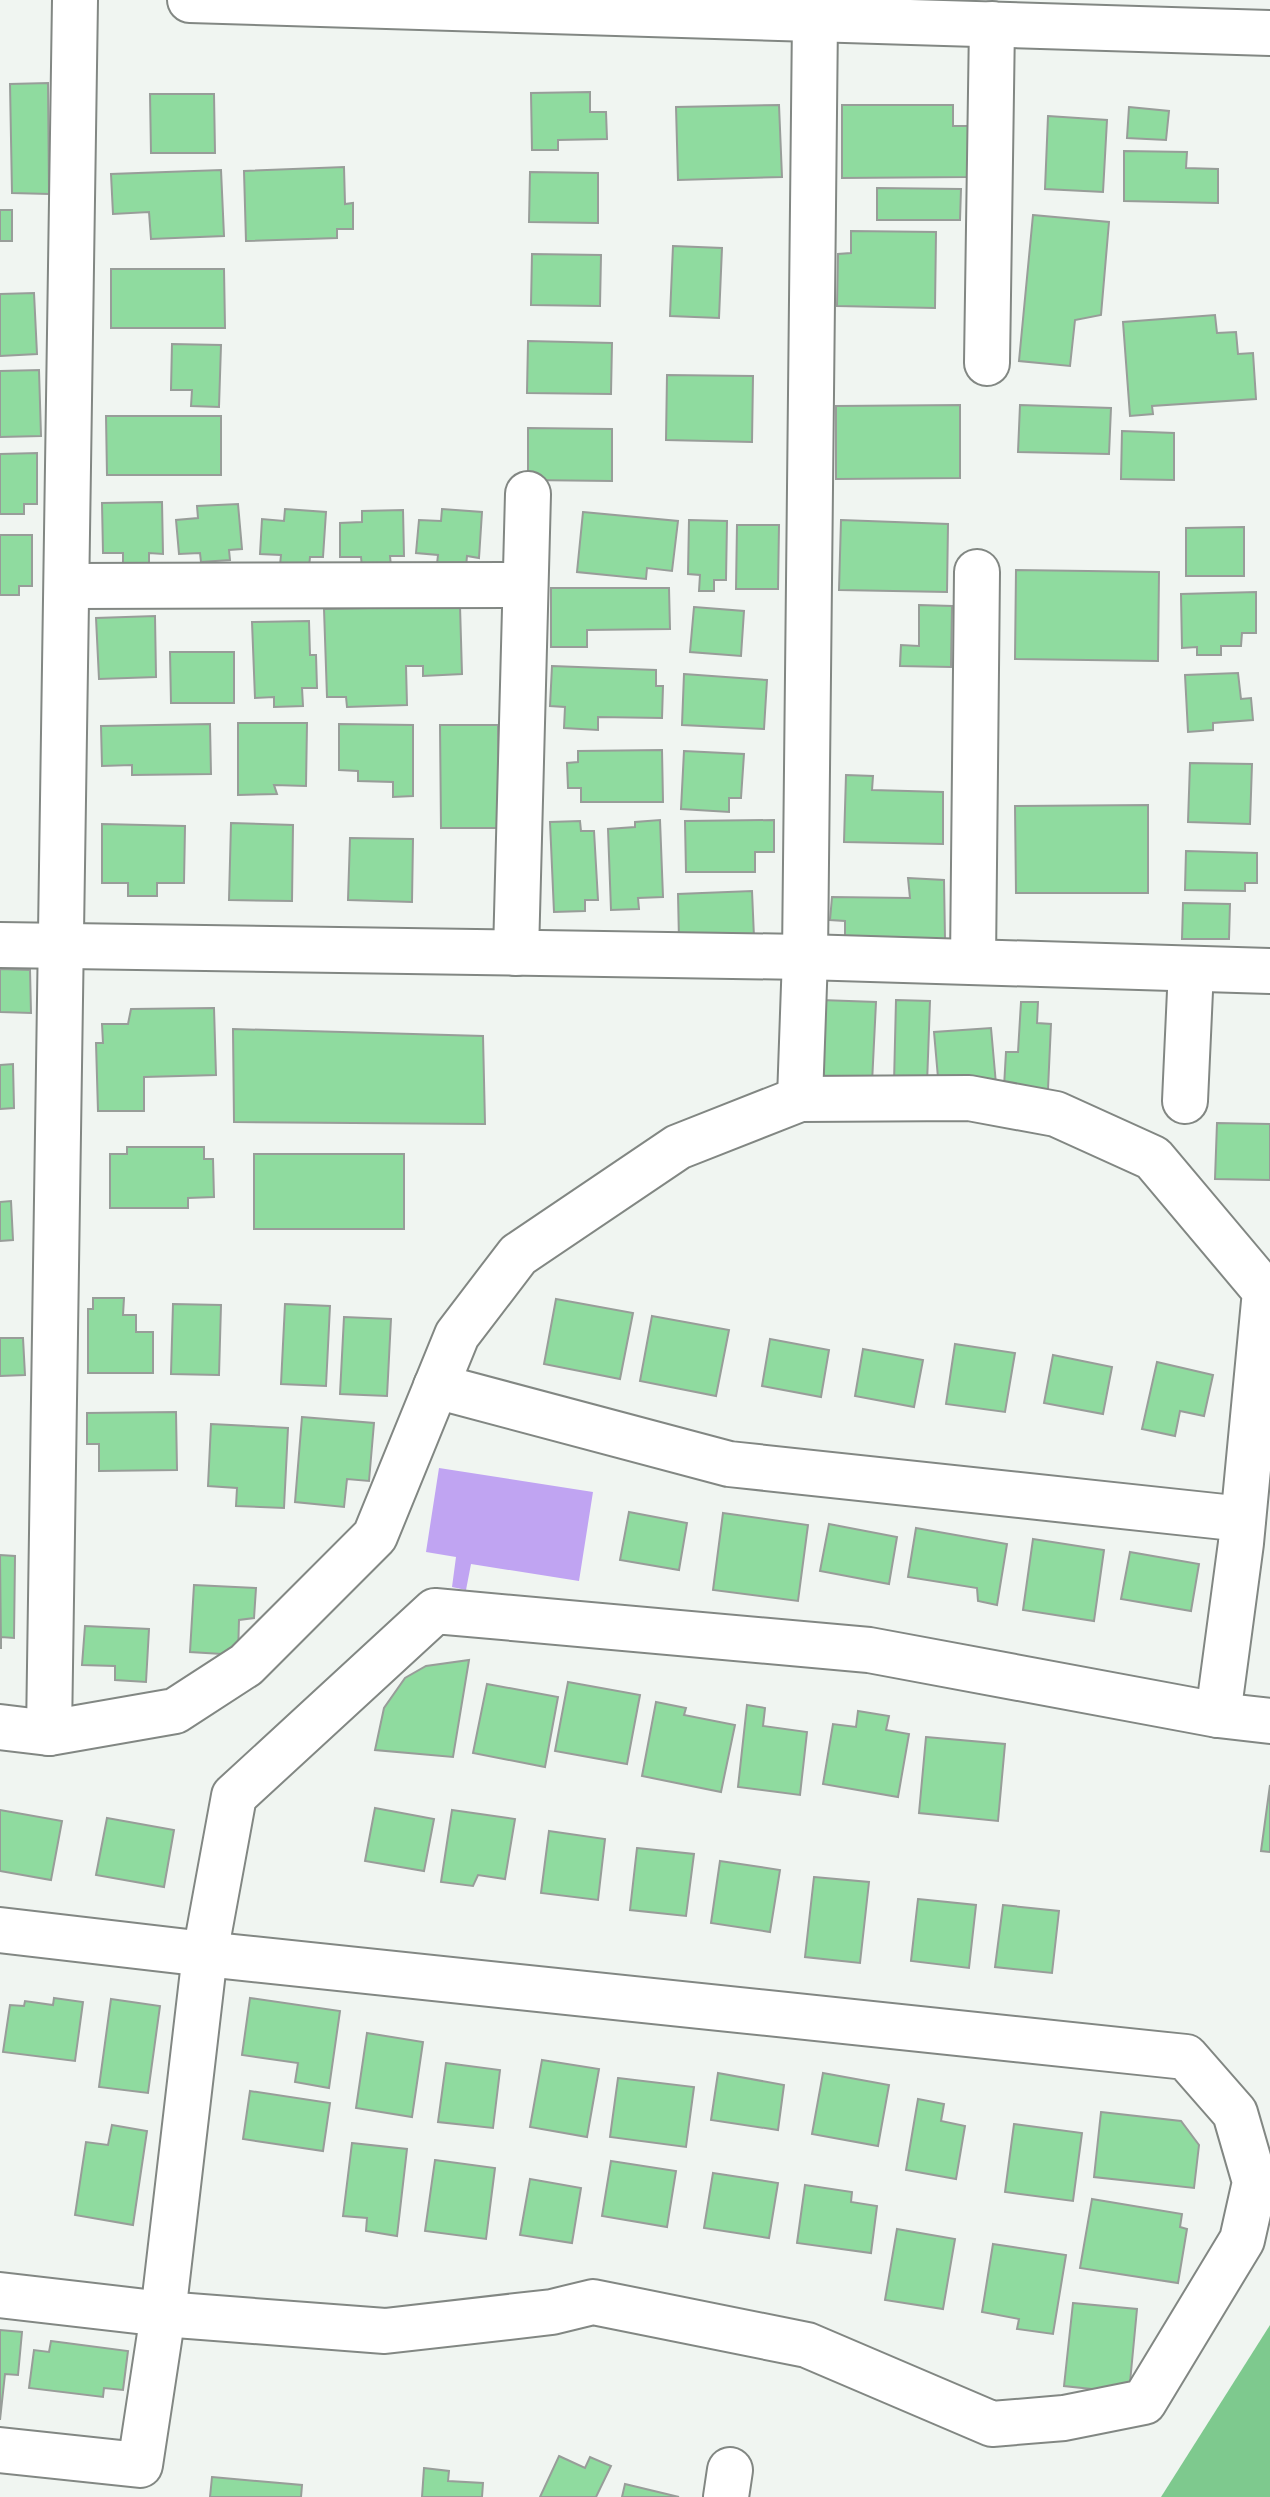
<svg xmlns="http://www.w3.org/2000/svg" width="1270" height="2497" font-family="Roboto,sans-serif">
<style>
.forest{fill:#7ec98e}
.water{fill:#c0a4f2}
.building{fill:#8fdb9f;stroke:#989d99;stroke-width:2}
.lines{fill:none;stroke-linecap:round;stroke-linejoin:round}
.minor-casing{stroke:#828783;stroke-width:48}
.tertiary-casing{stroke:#828783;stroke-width:48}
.minor{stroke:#fff;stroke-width:44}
.tertiary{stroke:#fff;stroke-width:44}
</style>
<rect width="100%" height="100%" fill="#f0f5f1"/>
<polygon class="forest" points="1270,2325 1270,2497 1161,2497"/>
<polygon class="water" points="439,1468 593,1492 579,1581 471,1564 466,1590 452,1587 456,1557 426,1552"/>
<g class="building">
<polygon points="48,83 49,194 12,193 10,84"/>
<polygon points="590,92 590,112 606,112 607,139 558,140 558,150 532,150 531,93"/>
<polygon points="150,94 214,94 215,153 151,153"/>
<polygon points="779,105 782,177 678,180 676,107"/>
<polygon points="842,105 953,105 953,126 968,126 968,177 842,178"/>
<polygon points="1129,107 1169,111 1166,140 1127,138"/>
<polygon points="1048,116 1107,120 1103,192 1045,189"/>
<polygon points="1124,151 1187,152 1186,168 1218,169 1218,203 1124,201"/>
<polygon points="344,167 345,204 353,203 353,229 337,229 337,238 246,241 244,171"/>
<polygon points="221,170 224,236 151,239 149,212 113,214 111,174"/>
<polygon points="530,172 598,173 598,223 529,222"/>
<polygon points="877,188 961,189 960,220 877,220"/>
<rect x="0" y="210" width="12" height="31"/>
<polygon points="1033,215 1109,222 1101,315 1075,320 1070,366 1019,361"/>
<polygon points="851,231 936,232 935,308 837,306 838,254 851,253"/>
<polygon points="673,246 722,248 719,318 670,316"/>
<polygon points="532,254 601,255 600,306 531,305"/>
<polygon points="111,269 224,269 225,328 111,328"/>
<polygon points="34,293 37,354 0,356 0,294"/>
<polygon points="1215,315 1217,333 1236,332 1238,354 1253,353 1256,399 1152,406 1153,414 1130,416 1123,322"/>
<polygon points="528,341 612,343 611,394 527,393"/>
<polygon points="172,344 221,345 219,407 191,406 192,390 171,390"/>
<polygon points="39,370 41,436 0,437 0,371"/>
<polygon points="667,375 753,376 752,442 666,440"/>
<polygon points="960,405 960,478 836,479 836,406"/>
<polygon points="1020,405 1111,408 1109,454 1018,452"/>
<polygon points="106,416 221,416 221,475 107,475"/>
<polygon points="528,428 612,429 612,481 528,480"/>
<polygon points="1122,431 1174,433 1174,480 1121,479"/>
<polygon points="37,453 37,504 24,504 24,514 0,514 0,454"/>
<polygon points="162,502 163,554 149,553 149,563 123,563 123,553 103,553 102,503"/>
<polygon points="238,504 242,549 229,550 230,560 201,562 200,553 179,554 176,520 198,518 197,506"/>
<polygon points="285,509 326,512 323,557 310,557 309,567 280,565 281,555 260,554 262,519 284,521"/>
<polygon points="442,509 482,512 479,558 467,556 466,567 437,564 438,555 416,553 419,520 441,521"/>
<polygon points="403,510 404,556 390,556 391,566 362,567 361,557 340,557 340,523 362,522 362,511"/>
<polygon points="583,512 678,521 672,571 647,568 646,579 577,572"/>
<polygon points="689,520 727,521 726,580 714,580 714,591 699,591 700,575 688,574"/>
<polygon points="841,520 948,524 947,592 839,590"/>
<polygon points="737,525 779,525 778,589 736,589"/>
<polygon points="1244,527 1244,576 1186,576 1186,528"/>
<polygon points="0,535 32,535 32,586 19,586 19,595 0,595"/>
<polygon points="1016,570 1159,572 1158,661 1015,659"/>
<polygon points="551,588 669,588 670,629 587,630 587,647 551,647"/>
<polygon points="1256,592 1256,633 1242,633 1241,646 1221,646 1221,655 1197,655 1197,647 1182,648 1181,594"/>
<polygon points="919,605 952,606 951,667 900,666 901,645 919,646"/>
<polygon points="460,606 462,674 423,676 423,666 406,666 407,705 347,707 346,697 327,697 324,609"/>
<polygon points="694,607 744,611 741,656 690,652"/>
<polygon points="155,616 156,677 99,679 96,618"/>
<polygon points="309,621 310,655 316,655 317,688 302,688 303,706 274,707 274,697 255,698 252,622"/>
<polygon points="170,652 234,652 234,703 171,703"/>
<polygon points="552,666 656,670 656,686 663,686 662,718 598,717 598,730 564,728 565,707 550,706"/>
<polygon points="1238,673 1241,699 1251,698 1253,720 1213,723 1213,730 1188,732 1185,675"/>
<polygon points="684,674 767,680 764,729 682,725"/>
<polygon points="238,723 307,723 306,786 274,785 277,794 238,795"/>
<polygon points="210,724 211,774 132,775 132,765 102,766 101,726"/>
<polygon points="339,724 413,725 413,796 393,797 393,782 358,781 358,771 339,770"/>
<polygon points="440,725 498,725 499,828 441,828"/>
<polygon points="662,750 663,802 581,802 581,788 568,788 567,763 578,762 578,751"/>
<polygon points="684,751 744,754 741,798 729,798 729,812 681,809"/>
<polygon points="1190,763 1252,764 1250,824 1188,822"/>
<polygon points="846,775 873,776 872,790 943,792 943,844 844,842"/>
<polygon points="1148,805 1148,893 1016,893 1015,806"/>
<polygon points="660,820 663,897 638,898 639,909 611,910 608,829 635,827 635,822"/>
<polygon points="774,820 774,852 755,852 755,872 686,872 685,821"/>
<polygon points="580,821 581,831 594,831 598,900 585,900 585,911 554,912 550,822"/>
<polygon points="231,823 293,825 292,901 229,900"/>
<polygon points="102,824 185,826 184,883 157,883 157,896 128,896 128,883 102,883"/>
<polygon points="350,838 413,839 412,902 348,900"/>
<polygon points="1186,851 1257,853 1257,883 1245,883 1245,891 1185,890"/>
<polygon points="908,878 944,880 945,939 845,950 845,921 830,920 832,897 910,898"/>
<polygon points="752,891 754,937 679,940 678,894"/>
<polygon points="1183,903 1230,904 1229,939 1182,939"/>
<polygon points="0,969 30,970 31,1013 0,1012"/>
<polygon points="821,1000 876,1002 872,1083 817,1080"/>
<polygon points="896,1000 930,1001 927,1084 894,1083"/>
<polygon points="1021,1002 1038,1002 1037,1023 1051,1024 1048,1089 1004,1087 1006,1052 1018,1052"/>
<polygon points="214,1008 216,1075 144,1077 144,1111 98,1111 96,1043 103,1043 102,1024 128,1024 131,1009"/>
<polygon points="991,1028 996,1084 939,1089 934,1032"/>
<polygon points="233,1029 483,1036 485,1124 234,1122"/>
<polygon points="13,1064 14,1108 0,1109 0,1065"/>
<polygon points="1217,1123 1270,1124 1270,1180 1215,1179"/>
<polygon points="127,1147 204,1147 204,1159 213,1159 214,1197 188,1198 188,1208 110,1208 110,1154 127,1154"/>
<rect x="254" y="1154" width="150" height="75"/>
<polygon points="11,1201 13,1240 0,1241 0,1202"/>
<polygon points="93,1298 124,1298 123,1315 136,1315 136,1332 153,1332 153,1373 88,1373 88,1309 93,1309"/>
<polygon points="556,1299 633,1313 620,1379 544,1364"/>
<polygon points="173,1304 221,1305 219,1375 171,1374"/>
<polygon points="285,1304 330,1306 326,1386 281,1384"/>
<polygon points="652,1316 729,1330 716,1396 640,1381"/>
<polygon points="344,1317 391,1319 387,1396 340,1394"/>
<polygon points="0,1338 23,1338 25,1375 0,1376"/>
<polygon points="770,1339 829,1350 821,1397 762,1386"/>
<polygon points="955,1344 1015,1353 1005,1412 946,1404"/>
<polygon points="863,1349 923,1360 914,1407 855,1396"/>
<polygon points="1053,1355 1112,1367 1103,1414 1044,1403"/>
<polygon points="1157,1362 1213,1375 1204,1416 1180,1411 1175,1436 1142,1429"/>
<polygon points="176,1412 177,1470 99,1471 99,1444 87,1444 87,1413"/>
<polygon points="302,1417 374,1423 369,1481 347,1479 344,1507 295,1502"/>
<polygon points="211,1424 288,1428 284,1508 236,1506 237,1488 208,1486"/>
<polygon points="629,1512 687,1523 679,1570 620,1560"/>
<polygon points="723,1513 808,1525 798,1601 713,1590"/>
<polygon points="829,1524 897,1537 889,1584 820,1571"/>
<polygon points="916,1528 1007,1544 997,1605 978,1601 977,1588 908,1577"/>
<polygon points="1033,1539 1104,1550 1094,1621 1023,1610"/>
<polygon points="1130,1552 1199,1564 1191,1611 1121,1599"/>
<polygon points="0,1555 15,1556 14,1638 1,1637 1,1649"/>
<polygon points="194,1585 256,1588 254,1618 239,1620 238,1655 190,1652"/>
<polygon points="85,1626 149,1629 146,1682 115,1680 115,1666 82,1665"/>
<polygon points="469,1660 453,1757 375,1750 384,1708 405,1678 426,1666"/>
<polygon points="568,1682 640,1695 627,1764 555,1751"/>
<polygon points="487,1684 558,1697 545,1767 473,1753"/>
<polygon points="656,1702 686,1708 684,1715 735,1725 721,1792 642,1776"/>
<polygon points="747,1705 765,1708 763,1726 807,1732 800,1795 738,1787"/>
<polygon points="858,1711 889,1716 886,1730 909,1734 898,1797 823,1784 833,1724 856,1727"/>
<polygon points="926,1737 1005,1744 998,1821 919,1813"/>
<polygon points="1270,1785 1270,1852 1261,1851"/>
<polygon points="375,1808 434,1819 424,1871 365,1861"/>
<polygon points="0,1810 62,1821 51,1880 0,1871"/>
<polygon points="452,1810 515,1819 505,1879 478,1875 473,1886 441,1882"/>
<polygon points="107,1818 174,1830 164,1887 96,1875"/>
<polygon points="549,1831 605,1839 598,1900 541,1893"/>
<polygon points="637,1848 694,1854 686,1916 630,1910"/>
<polygon points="720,1861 780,1870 770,1932 711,1923"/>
<polygon points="814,1877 869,1882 860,1963 805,1957"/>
<polygon points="918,1899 976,1905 969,1968 911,1961"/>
<polygon points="1003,1905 1059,1911 1052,1973 995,1967"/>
<polygon points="54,1998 83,2002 75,2061 3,2052 10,2005 24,2006 25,2001 53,2005"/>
<polygon points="250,1998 340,2011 329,2088 295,2082 298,2063 242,2055"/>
<polygon points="111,1999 160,2006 148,2093 99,2087"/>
<polygon points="367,2033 423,2042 412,2117 356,2108"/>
<polygon points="542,2060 599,2069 587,2137 530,2127"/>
<polygon points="446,2063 500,2070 493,2128 438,2122"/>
<polygon points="718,2073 784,2085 778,2130 711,2120"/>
<polygon points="823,2073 889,2085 878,2146 812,2134"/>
<polygon points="618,2078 694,2087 686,2147 610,2137"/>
<polygon points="250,2091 330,2103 323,2151 243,2139"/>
<polygon points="918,2099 944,2104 941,2121 965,2126 956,2179 906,2170"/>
<polygon points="1101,2112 1181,2121 1199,2145 1194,2188 1094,2177"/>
<polygon points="1014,2124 1082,2133 1073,2201 1005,2192"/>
<polygon points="112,2125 147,2131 133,2225 75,2215 86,2142 108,2145"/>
<polygon points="352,2143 407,2149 397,2236 366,2231 367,2218 343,2216"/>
<polygon points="435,2160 495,2168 486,2239 425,2231"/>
<polygon points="611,2161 676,2171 667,2227 602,2216"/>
<polygon points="713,2173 778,2183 769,2238 704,2228"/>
<polygon points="530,2179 581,2188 572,2243 520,2235"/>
<polygon points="805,2185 852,2192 851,2202 877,2206 871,2253 797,2243"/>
<polygon points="1092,2199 1182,2214 1180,2227 1187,2229 1178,2283 1080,2268"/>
<polygon points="897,2229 955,2239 943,2309 885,2300"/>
<polygon points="993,2244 1066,2255 1053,2334 1017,2329 1019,2319 982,2312"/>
<polygon points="1073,2303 1137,2309 1129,2393 1064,2386"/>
<polygon points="0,2330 22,2332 18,2375 5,2374 0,2420"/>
<polygon points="51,2341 128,2351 123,2390 104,2388 103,2397 29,2388 34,2350 49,2352"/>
<polygon points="559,2456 585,2468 590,2457 611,2466 596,2497 540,2497"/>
<polygon points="424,2468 449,2471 448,2481 483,2483 482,2497 422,2497"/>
<polygon points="212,2477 302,2485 301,2497 210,2497"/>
<polygon points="625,2484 679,2497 622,2497"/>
</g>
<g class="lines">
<defs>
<g id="minor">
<polyline points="987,363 992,24"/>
<polyline points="67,586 525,585"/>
<polyline points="0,945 805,957 1270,971"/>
<polyline points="516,953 528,494"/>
<polyline points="973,962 977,572"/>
<polyline points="800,1099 805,957 815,19"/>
<polyline points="1185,1101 1191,969"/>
<polyline points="436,1386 729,1464 1243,1519"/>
<polyline points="0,1727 49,1733 175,1711 246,1665 375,1536 457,1335 518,1255 678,1147 800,1099 969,1098 1056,1114 1153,1158 1265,1291 1241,1543 1218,1715"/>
<polyline points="49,1733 75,0"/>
<polyline points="0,1930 205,1954 1186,2057 1235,2113 1255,2182 1242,2240 1144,2402 1064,2418 992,2424 807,2345 593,2302 552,2312 385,2331 163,2314 0,2295"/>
<polyline points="0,2450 140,2465 163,2314 205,1954 234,1796 435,1611 869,1650 1218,1715 1270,1721"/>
<polyline points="726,2497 730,2470"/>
</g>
<polyline id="tertiary" points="190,0 1270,33"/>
</defs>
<use href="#minor" class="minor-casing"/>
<use href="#tertiary" class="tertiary-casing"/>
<use href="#minor" class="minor"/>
<use href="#tertiary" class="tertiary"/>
</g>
</svg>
